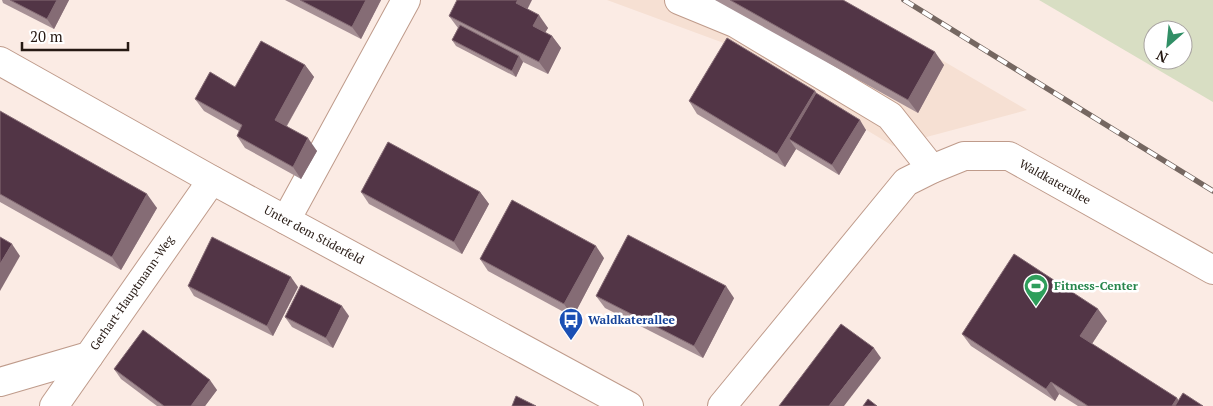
<svg xmlns="http://www.w3.org/2000/svg" width="1213" height="406" font-family="'PT Serif',serif">
<style>
.commercial{fill:#f6e0d3}
.green{fill:#d8dec3;fill-rule:evenodd}
.lines{fill:none;stroke-linecap:round;stroke-linejoin:round}
.minor-casing{stroke:#bf9b8b;stroke-width:30}
.minor{stroke:#fff;stroke-width:28}
.rail-casing{stroke:#756761;stroke-width:5.5}
.rail{stroke:#fff;stroke-width:4;stroke-dasharray:11;stroke-linecap:butt}
.wall{fill:#a69095}
.shaded-wall{fill:#856c75}
.building{fill:#523546;stroke:#856c75}
.labels{text-anchor:middle;stroke-width:5;stroke-linejoin:round;paint-order:stroke}
.street-label{font-size:12px;fill:#261913;stroke:#fff}
.leisure-label{font-size:12px;font-weight:bold;fill:#27864d;stroke:#fff;text-anchor:start}
.transit-label{font-size:12px;font-weight:bold;fill:#164399;stroke:#fff;text-anchor:start}
</style>
<rect width="100%" height="100%" fill="#fbebe4"/>
<polygon class="commercial" points="607,0 839,0 1027,110 893,146 721,42"/>
<path class="green" d="M1039,0H1213V102ZM1153,30H1183V60H1153Z"/>
<g class="lines">
<defs>
<g id="minor">
<polyline points="679,0 735,23 890,116 932,169"/>
<polyline points="0,61 212,180 629,406"/>
<polyline points="286,220 406,0"/>
<polyline points="0,382 89,356 212,180"/>
<polyline points="54,406 89,356"/>
<polyline points="722,406 906,182 932,169 964,156 1009,156 1213,270"/>
</g>
</defs>
<use href="#minor" class="minor-casing"/>
<use href="#minor" class="minor"/>
<defs>
<polyline id="rail" points="904,0 1213,191"/>
</defs>
<use href="#rail" class="rail-casing"/>
<use href="#rail" class="rail"/>
</g>
<g class="wall">
<polygon points="2,0 69,0 54,29 3,3"/>
<polygon points="285,0 381,0 361,39"/>
<polygon points="715,0 843,0 944,65 918,113"/>
<polygon points="528,9 548,28 545,32 552,36 561,48 548,74 523,62 516,77 456,46 452,40 458,28 449,16"/>
<polygon points="305,65 314,77 287,126 317,151 301,179 245,148 237,136 239,131 204,111 195,99"/>
<polygon points="815,91 816,93 866,130 839,175 796,149 785,167 697,114 689,101"/>
<polygon points="0,111 157,208 121,270 0,202"/>
<polygon points="361,192 480,192 489,204 462,254 369,204"/>
<polygon points="604,258 573,317 488,271 480,259"/>
<polygon points="188,286 298,287 273,336 194,296"/>
<polygon points="596,296 734,298 703,358 605,308"/>
<polygon points="349,316 333,348 292,327 285,317"/>
<polygon points="1107,321 1092,344 1177,398 1178,401 1203,406 1078,406 1059,394 1055,401 971,346 962,334"/>
<polygon points="114,369 217,390 205,406 157,406 121,379"/>
</g>
<g class="shaded-wall">
<polygon points="57,0 69,0 54,29 47,19"/>
<polygon points="366,0 381,0 361,39 352,27"/>
<polygon points="518,0 532,0 524,16 516,3"/>
<polygon points="539,15 548,28 542,38 533,26"/>
<polygon points="552,36 561,48 548,74 539,62"/>
<polygon points="935,52 944,65 918,113 908,100"/>
<polygon points="519,56 523,62 516,77 512,71"/>
<polygon points="305,65 314,77 283,132 275,120"/>
<polygon points="815,91 823,103 789,139 796,149 785,167 777,154"/>
<polygon points="860,120 866,130 839,175 832,165"/>
<polygon points="308,138 317,151 301,179 293,167"/>
<polygon points="480,192 489,204 462,254 454,242"/>
<polygon points="147,194 157,208 121,270 112,257"/>
<polygon points="12,244 20,256 0,291 0,264"/>
<polygon points="596,246 604,258 573,317 564,304"/>
<polygon points="291,277 298,287 273,336 267,326"/>
<polygon points="726,286 734,298 703,358 694,346"/>
<polygon points="342,306 349,316 333,348 326,338"/>
<polygon points="1098,309 1107,321 1089,348 1080,336"/>
<polygon points="874,348 881,358 844,406 829,406"/>
<polygon points="210,380 217,390 205,406 191,406"/>
<polygon points="1051,382 1059,394 1055,401 1046,389"/>
<polygon points="1177,398 1182,406 1172,406"/>
</g>
<g class="building">
<polygon points="10,0 57,0 47,19"/>
<polygon points="300,0 366,0 352,27"/>
<polygon points="457,0 518,0 516,3 539,15 533,26 552,36 539,62 449,16"/>
<polygon points="730,0 843,0 935,52 908,100"/>
<polygon points="460,25 519,56 512,71 452,40"/>
<polygon points="727,38 815,91 777,154 689,101"/>
<polygon points="261,41 305,65 275,120 308,138 293,167 237,136 242,125 195,99 210,72 235,87"/>
<polygon points="816,93 860,120 832,165 789,139"/>
<polygon points="0,111 147,194 112,257 0,194"/>
<polygon points="388,142 480,192 454,242 361,192"/>
<polygon points="512,200 596,246 564,304 480,259"/>
<polygon points="628,235 726,286 694,346 596,296"/>
<polygon points="0,237 12,244 0,264"/>
<polygon points="212,237 291,277 267,326 188,286"/>
<polygon points="1014,254 1098,309 1080,336 1177,398 1172,406 1088,406 1051,382 1046,389 962,334"/>
<polygon points="301,285 342,306 326,338 285,317"/>
<polygon points="841,324 874,348 829,406 779,406"/>
<polygon points="143,330 210,380 191,406 164,406 114,369"/>
<polygon points="1183,393 1203,406 1175,406"/>
<polygon points="516,396 536,406 512,406"/>
<polygon points="868,399 877,406 863,406"/>
</g>
<defs>
<symbol id="stadium-pin" viewBox="-11 -11 22 30"><path d="M0 17L-7.5 6A9.5 9.5 0 1 1 7.5 6Z" fill="#2e9e5b" stroke="#fff"/><path d="M0-5a6.5 5 0 1 0 0 10a6.5 5 0 1 0 0-10ZM-3.5-1.8h7v3.6h-7Z" fill="#fff"/></symbol>
<symbol id="bus-pin" viewBox="-11 -11 22 30"><path d="M0 17L-7.5 6A9.5 9.5 0 1 1 7.5 6Z" fill="#1a4fb4" stroke="#fff"/><path d="M-5-6H5V4H4V6H2V4H-2V6H-4V4H-5ZM-3.5-4V0h7V-4ZM-3.5 1.2v1.5H-2V1.2ZM2 1.2v1.5H3.5V1.2Z" fill="#fff"/></symbol>
</defs>
<g fill-rule="evenodd">
<use href="#stadium-pin" x="1022" y="272" width="28" height="38"/>
<use href="#bus-pin" x="557" y="306" width="28" height="38"/>
</g>
<g class="labels">
<g class="street-label">
<text transform="translate(1055 182) rotate(29)" y="4">Waldkaterallee</text>
<text transform="translate(314 235) rotate(28)" y="4">Unter dem Stiderfeld</text>
<text transform="translate(132 293) rotate(-55)" y="4">Gerhart-Hauptmann-Weg</text>
</g>
<g class="leisure-label">
<text x="1054" y="290">Fitness-Center</text>
</g>
<g class="transit-label">
<text x="588" y="324">Waldkaterallee</text>
</g>
</g>
<g transform="translate(1168 45) rotate(207)"><circle r="24" fill="#ffffff" stroke="#a8a3a1"/>
<path d="M0-4L9 19L0 12L-9 19Z" fill="#318f66"/>
<text y="-8" font-size="14" font-weight="bold" text-anchor="middle" fill="#261913">N</text>
</g>
<path d="M22 42v8h106v-8" fill="none" stroke="#261913" stroke-width="2.5"/>
<text x="30" y="42" font-size="15" fill="#261913" stroke="#ffffff" stroke-width="4" paint-order="stroke">20 m</text>
</svg>
